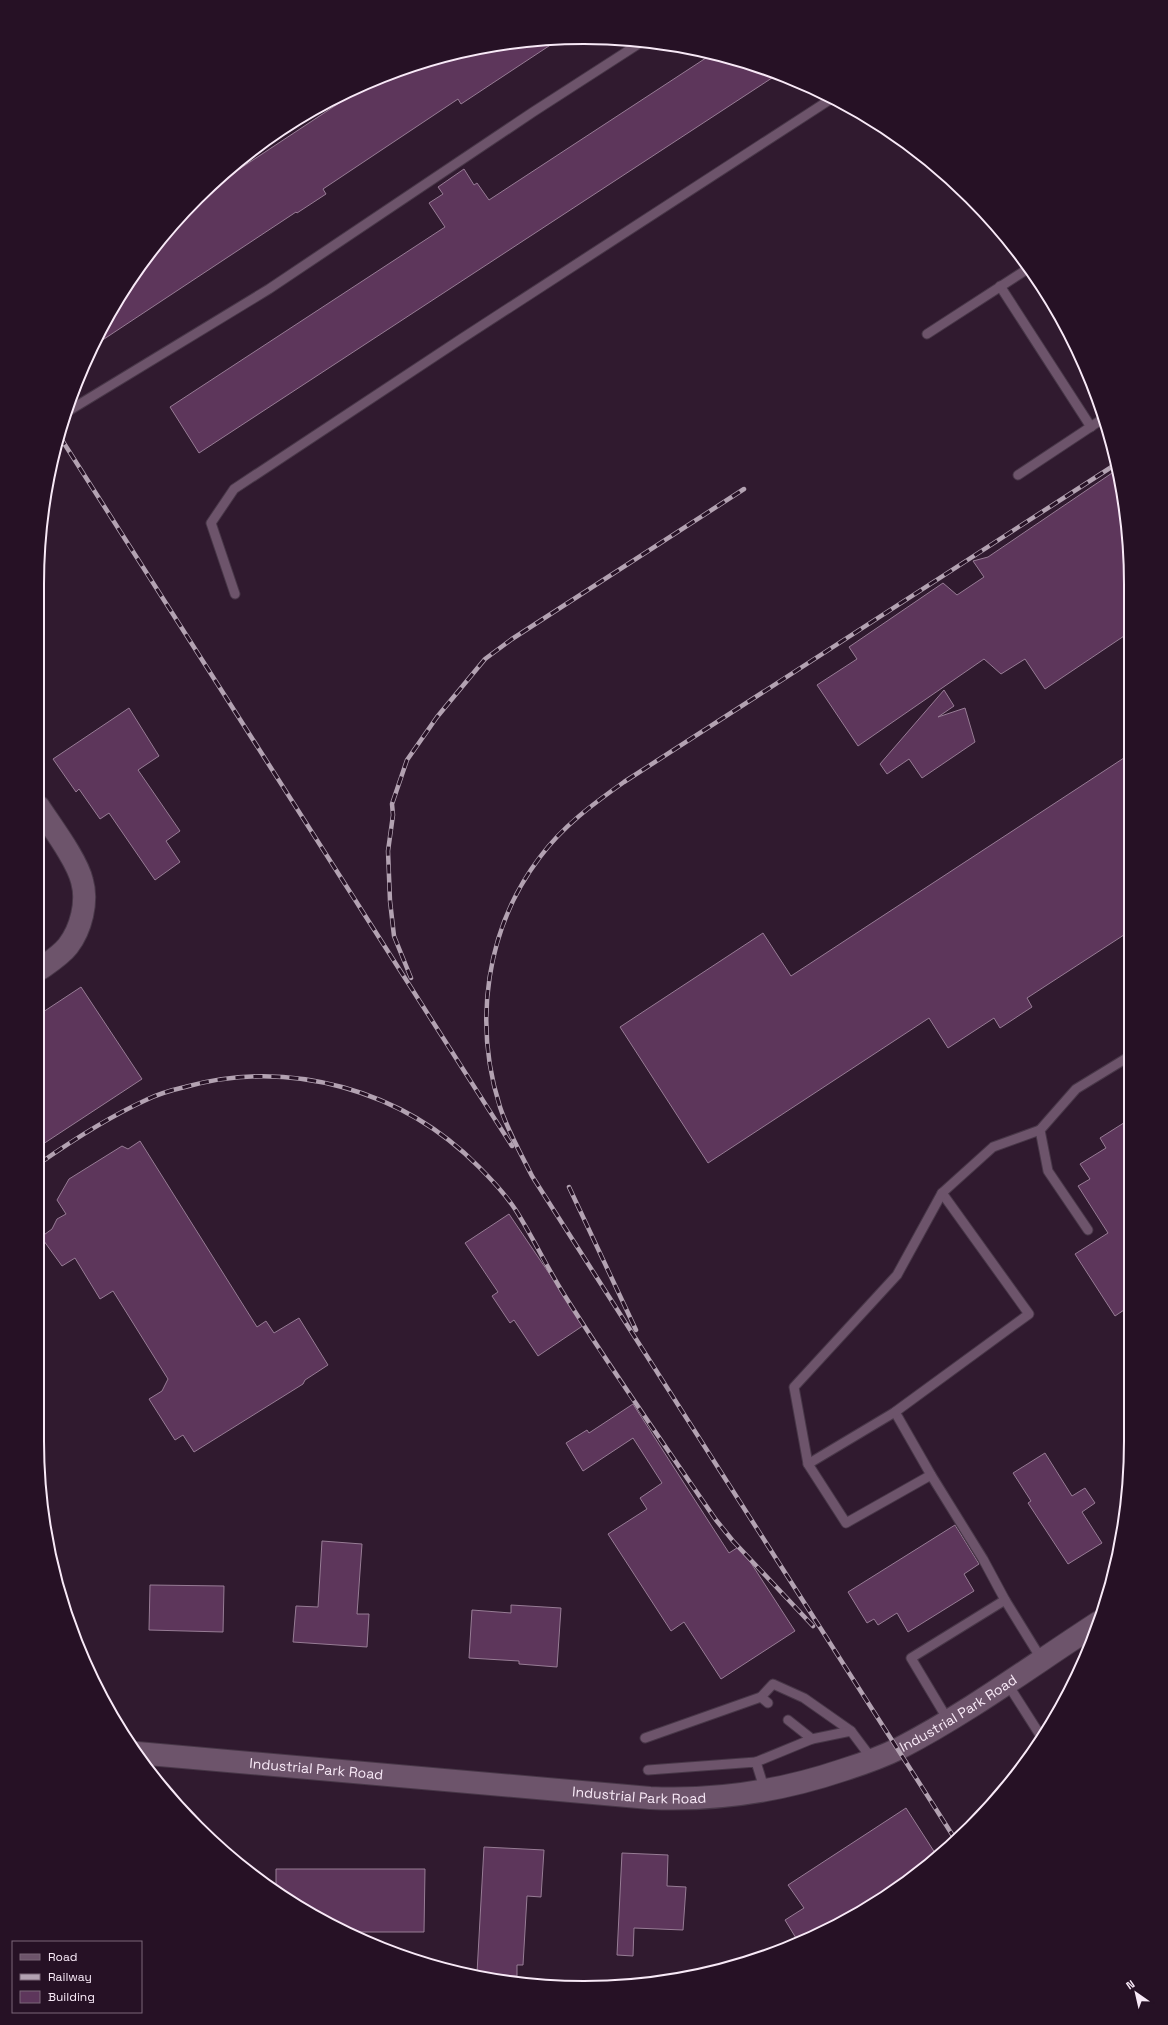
<svg xmlns="http://www.w3.org/2000/svg" width="1168" height="2025" font-family="'Space Grotesk',sans-serif">
<style>
.building{fill:#5d365b;stroke:#977c95}
.lines{fill:none;stroke-linecap:round;stroke-linejoin:round}
.lane-casing{stroke:#483748;stroke-width:11}
.secondary-casing{stroke:#483748;stroke-width:24}
.lane{stroke:#6d546b;stroke-width:9}
.secondary{stroke:#6d546b;stroke-width:22}
.rail-casing{stroke:#b3a2b2;stroke-width:4.5}
.rail{stroke:#261125;stroke-width:3;stroke-dasharray:9;stroke-linecap:butt}
.labels{text-anchor:middle;stroke-width:3.5;stroke-linejoin:round;paint-order:stroke}
.street-label{font-size:14px;fill:#f8e9f7;stroke:#261125}
.rim{fill:none;stroke:#f8e9f7;stroke-width:2}
</style>
<rect width="100%" height="100%" fill="#301a2f"/>
<g class="building">
<polygon points="558,40 461,104 458,99 323,189 326,194 297,213 296,212 98,343 129,280 197,197 377,78 477,48"/>
<polygon points="712,54 778,74 199,453 170,407 445,227 429,203 443,194 438,187 464,169 474,185 477,183 489,200"/>
<polygon points="1115,471 1130,548 1130,632 1045,689 1025,659 1001,674 984,659 858,746 817,685 857,659 849,647 943,583 957,595 984,577 973,561 988,557"/>
<polygon points="944,690 954,706 938,717 965,708 975,742 922,778 909,759 887,774 880,764"/>
<polygon points="129,708 159,756 138,770 180,831 166,841 180,862 155,880 109,813 100,819 79,789 76,792 53,759"/>
<polygon points="1130,754 1130,931 1027,998 1032,1007 1000,1028 994,1018 948,1048 929,1018 708,1163 620,1027 763,933 791,976"/>
<polygon points="81,987 142,1079 40,1146 40,1014"/>
<polygon points="1130,1119 1130,1306 1115,1316 1075,1254 1108,1233 1078,1186 1090,1179 1080,1164 1106,1148 1100,1138"/>
<polygon points="140,1141 257,1327 266,1321 274,1333 299,1318 328,1365 305,1380 303,1384 194,1452 183,1435 175,1440 149,1399 162,1391 168,1379 113,1291 100,1299 75,1258 62,1266 41,1237 52,1229 57,1219 66,1214 57,1200 69,1179 122,1146 128,1149"/>
<polygon points="509,1214 584,1325 538,1356 514,1320 510,1323 492,1296 498,1292 465,1243"/>
<polygon points="633,1404 729,1553 740,1546 795,1631 721,1679 684,1622 671,1631 608,1534 647,1509 640,1498 662,1483 633,1438 583,1471 566,1443 587,1430 589,1433"/>
<polygon points="1045,1453 1072,1496 1085,1488 1095,1503 1082,1512 1102,1543 1068,1564 1028,1503 1031,1501 1013,1473"/>
<polygon points="955,1525 979,1564 964,1574 974,1591 908,1632 897,1613 878,1625 874,1619 867,1623 848,1592"/>
<polygon points="322,1541 362,1544 357,1614 369,1614 367,1647 293,1642 296,1606 318,1607"/>
<polygon points="150,1585 224,1586 223,1632 149,1630"/>
<polygon points="511,1605 561,1608 557,1667 519,1664 519,1661 469,1658 472,1610 511,1613"/>
<polygon points="906,1808 937,1856 917,1875 799,1943 785,1920 804,1908 788,1885"/>
<polygon points="484,1847 544,1850 541,1897 527,1896 523,1965 517,1965 517,1976 477,1973"/>
<polygon points="622,1853 668,1855 667,1886 686,1887 683,1930 634,1928 633,1956 617,1955"/>
<polygon points="276,1869 425,1869 424,1932 342,1932 276,1892"/>
</g>
<g class="lines">
<defs>
<g id="lane">
<polyline points="1000,286 1091,427"/>
<polyline points="927,334 1026,270"/>
<polyline points="65,413 269,289 533,112 640,43"/>
<polyline points="1018,475 1104,418"/>
<polyline points="235,594 211,523 234,489 461,339 831,99"/>
<polyline points="1088,1230 1048,1171 1040,1130 1076,1089 1130,1056"/>
<polyline points="895,1412 931,1475"/>
<polyline points="808,1464 895,1412 1029,1314 942,1193"/>
<polyline points="1005,1600 983,1559 931,1475 846,1523 808,1464 794,1387 897,1275 942,1193 993,1147 1040,1130"/>
<polyline points="1007,1683 1042,1738"/>
<polyline points="761,1697 773,1684 804,1698 851,1731"/>
<polyline points="788,1720 812,1739"/>
<polyline points="948,1720 911,1658 1005,1600 1042,1660"/>
<polyline points="645,1738 761,1697 768,1703"/>
<polyline points="756,1762 812,1739 851,1731 872,1759"/>
<polyline points="648,1770 756,1762 765,1791"/>
</g>
<g id="secondary">
<path d="M39,807C52,827 77,860 82,881C88,902 81,929 68,946C61,955 50,962 40,969"/>
<path id="s1" d="M137,1753L650,1798C716,1801 781,1791 843,1770C862,1764 882,1757 900,1748C968,1713 1034,1664 1099,1622"/>
</g>
</defs>
<use href="#lane" class="lane-casing"/>
<use href="#secondary" class="secondary-casing"/>
<use href="#lane" class="lane"/>
<use href="#secondary" class="secondary"/>
<defs>
<g id="rail">
<polyline points="60,437 512,1146"/>
<polyline points="411,978 394,936 390,901 388,851 393,815 392,804 407,760 437,717 485,659 512,639 744,489"/>
<path d="M40,1163C73,1140 109,1117 146,1100C158,1094 172,1090 185,1087C290,1058 403,1090 479,1167C492,1180 505,1194 515,1209C533,1237 547,1268 565,1296C613,1372 665,1446 716,1520L733,1541L813,1626"/>
<polyline points="569,1187 636,1330"/>
<path d="M955,1839L532,1176C521,1154 508,1131 500,1107C473,1023 486,928 540,857C563,826 593,804 624,782L1113,466"/>
</g>
</defs>
<use href="#rail" class="rail-casing"/>
<use href="#rail" class="rail"/>
</g>
<g class="labels">
<g class="street-label">
<text dy="5" stroke="none"><textPath href="#s1" startOffset="840">Industrial Park Road</textPath></text>
<text dy="5" stroke="none"><textPath href="#s1" startOffset="180">Industrial Park Road</textPath></text>
<text dy="5" stroke="none"><textPath href="#s1" startOffset="504">Industrial Park Road</textPath></text>
</g>
</g>
<path d="M0 0H1168V2025H0ZM584 44H584A540 540 0 0 1 1124 584V1441A540 540 0 0 1 584 1981H584A540 540 0 0 1 44 1441V584A540 540 0 0 1 584 44Z" fill="#261125" fill-rule="evenodd"/>
<path class="rim" d="M584 44H584A540 540 0 0 1 1124 584V1441A540 540 0 0 1 584 1981H584A540 540 0 0 1 44 1441V584A540 540 0 0 1 584 44Z"/>
<rect x="12" y="1941" width="130" height="72" fill="#261125" stroke="#7a6779"/>
<rect x="20" y="1954" width="20" height="6" fill="#6d546b" stroke="#7a6779"/>
<text x="48" y="1961" font-size="12" fill="#f8e9f7">Road</text>
<rect x="20" y="1974" width="20" height="6" fill="#b3a2b2" stroke="#7a6779"/>
<text x="48" y="1981" font-size="12" fill="#f8e9f7">Railway</text>
<rect x="20" y="1991" width="20" height="12" fill="#5d365b" stroke="#7a6779"/>
<text x="48" y="2001" font-size="12" fill="#f8e9f7">Building</text>
<g transform="translate(1136 1993) rotate(326)" stroke="#261125" stroke-width="3" paint-order="stroke">
<path d="M0-3L7 15L0 10L-7 15Z" fill="#f8e9f7"/>
<text y="-6" font-size="11" font-weight="bold" text-anchor="middle" fill="#f8e9f7">N</text>
</g>
</svg>
